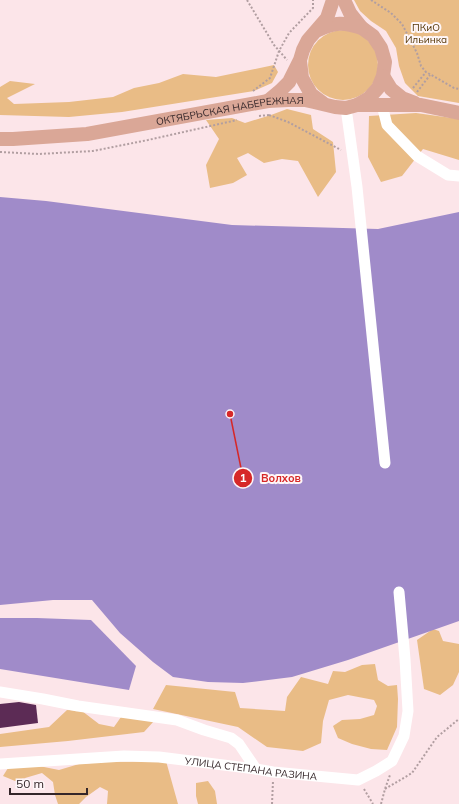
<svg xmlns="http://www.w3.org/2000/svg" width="459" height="804" font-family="Mulish,sans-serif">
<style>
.green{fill:#e9bc86}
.water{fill:#a08bc9}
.building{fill:#5c2b55}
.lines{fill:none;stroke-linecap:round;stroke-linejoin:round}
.path{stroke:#b19ea1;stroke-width:2;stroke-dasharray:2 2;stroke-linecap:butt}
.minor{stroke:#fff;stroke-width:11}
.major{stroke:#daa797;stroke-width:14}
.labels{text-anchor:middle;stroke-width:4;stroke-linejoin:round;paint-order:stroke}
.park-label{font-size:10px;fill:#543504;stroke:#fef6f8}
.street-label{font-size:10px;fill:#342629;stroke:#fef6f8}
.leader{fill:none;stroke:#d62828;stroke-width:1.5}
.callout-dot{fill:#d62828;stroke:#fef6f8;stroke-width:1.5}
.mark-label{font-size:12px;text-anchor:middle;font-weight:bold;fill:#fff}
.callout-label{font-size:11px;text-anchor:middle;font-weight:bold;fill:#d62828;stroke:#fef6f8;stroke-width:4;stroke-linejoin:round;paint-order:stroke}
</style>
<rect width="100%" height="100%" fill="#fce5e9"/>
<g class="green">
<polygon points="354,0 459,0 459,103 418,96 405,83 399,66 396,48 386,31 371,21 360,11"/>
<circle cx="343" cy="65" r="35"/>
<polygon points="274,65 278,72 272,83 254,91 122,112 69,117 0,115 0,87 10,81 35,84 7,98 14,104 69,102 113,97 134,88 159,83 183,74 216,77"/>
<polygon points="287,109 311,115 313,129 333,142 336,172 318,197 298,161 282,159 264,163 248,153 237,158 247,175 233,183 210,188 206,165 219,139 206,120 232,118 245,123 271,115"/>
<polygon points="416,113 459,119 459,160 423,149 402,176 381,182 368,157 369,116"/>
<polygon points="433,629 439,631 443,641 459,644 459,672 453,685 440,695 424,689 417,640"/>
<polygon points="375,664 378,680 388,686 397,685 398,699 397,727 387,750 371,749 352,744 338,738 333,726 342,720 360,719 374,715 377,706 374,700 348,695 329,700 323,721 321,743 303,751 267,747 238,727 153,709 166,685 235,692 240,708 285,711 287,697 301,677 328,684 333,671 345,672 362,665"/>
<polygon points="67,710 82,711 99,724 114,727 121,717 154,721 144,732 68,741 0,747 0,734 49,727"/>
<polygon points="166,761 178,804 107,804 108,791 100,787 86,797 79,804 58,804 55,795 53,782 42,773 15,781 3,776 8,768 34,765 59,770 79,764 104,762"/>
<polygon points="208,781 215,791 217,804 198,804 196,796 196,783"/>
</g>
<g class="water">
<polygon points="0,197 46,201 232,225 378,229 459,212 459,621 348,660 292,677 243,683 208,682 173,677 153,662 120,633 92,600 53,600 0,605"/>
<polygon points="0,618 37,618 91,620 136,666 129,690 0,669"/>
</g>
<polygon class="building" points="19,702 36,705 38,723 0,728 0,704"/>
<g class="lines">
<g class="path">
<polyline points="247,0 274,45 287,60"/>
<polyline points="371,0 391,13 402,24 417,53 421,66 426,72 454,88 459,89"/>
<polyline points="413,88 426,72"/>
<polyline points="253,91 270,78 279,51 289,33 313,8 313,0"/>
<polyline points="417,92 430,75"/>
<polyline points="269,115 288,122 341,150"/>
<polyline points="259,116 269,115 269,113"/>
<polyline points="0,152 39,154 93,151 148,140 237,120"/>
<polyline points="364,789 373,804"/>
<polyline points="385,789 412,773 437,737 459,719"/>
<polyline points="272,804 273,781"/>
<polyline points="381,804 385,789 390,775"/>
</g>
<g class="minor">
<polyline points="382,105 387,125 417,156 448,175 459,176"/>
<polyline points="346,108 357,187 385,463"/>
<polyline points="0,692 43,699 78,706 177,720 204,730 231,738 239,744 256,769"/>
<path id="s1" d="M0,764L124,756L159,757L256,769L273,772L358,780L376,771L392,761L404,736L408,711L405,659L399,592"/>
</g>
<g class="major">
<polyline points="344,0 350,13 362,28 373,36 381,48 385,62 383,76 378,88 369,98 357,105"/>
<path d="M318,30C336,22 343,22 362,28"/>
<polyline points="300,61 302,78 311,94 323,103"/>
<polyline points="383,76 391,89 402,98 415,103"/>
<polyline points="268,101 280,91 289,82 300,60 303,50 308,40 327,18 333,0"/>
<path id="s2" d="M0,139H13L87,134L268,101L288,100H305L314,102L335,107L346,108L357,105H421L459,113"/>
</g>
</g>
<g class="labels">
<g class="park-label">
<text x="426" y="31">ПКиО<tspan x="426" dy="12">Ильинка</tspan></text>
</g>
<g class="street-label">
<text dy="4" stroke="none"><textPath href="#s2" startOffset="232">ОКТЯБРЬСКАЯ НАБЕРЕЖНАЯ</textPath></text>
<text dy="4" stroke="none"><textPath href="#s1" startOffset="252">УЛИЦА СТЕПАНА РАЗИНА</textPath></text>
</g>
</g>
<path class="leader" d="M230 414L243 478"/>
<g class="callout-dot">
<circle cx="230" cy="414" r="4"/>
<circle cx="243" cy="478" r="10"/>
</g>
<g class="mark-label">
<text x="243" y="482">1</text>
</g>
<g class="callout-label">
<text x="281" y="482">Волхов</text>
</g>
<path d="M10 788v6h77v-6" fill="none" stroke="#342629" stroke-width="2"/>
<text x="16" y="788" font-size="12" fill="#342629" stroke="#fef6f8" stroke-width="3" paint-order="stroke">50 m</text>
</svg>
